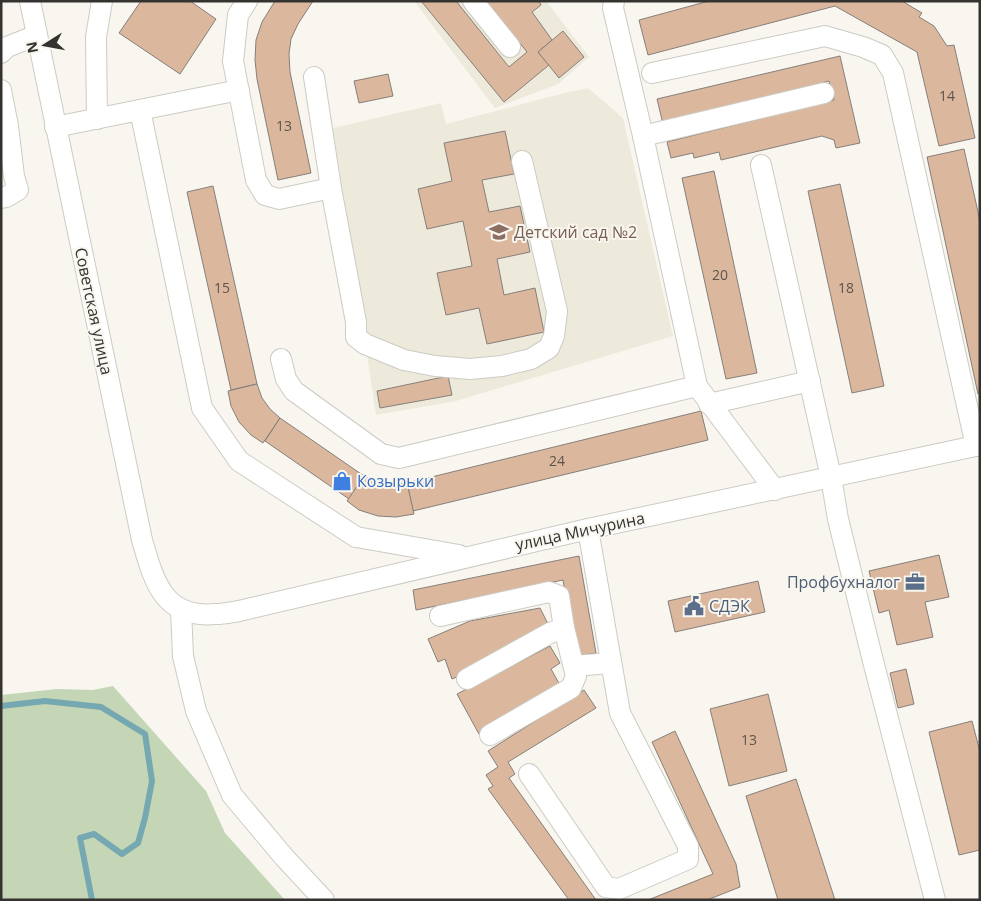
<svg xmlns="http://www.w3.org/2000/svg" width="981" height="901" font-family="'Open Sans',sans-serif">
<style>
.built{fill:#edeadb}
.green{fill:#c5d6b7}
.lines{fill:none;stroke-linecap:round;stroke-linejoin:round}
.stream{stroke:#75a8b0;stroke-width:6}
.building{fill:#dbb89d;stroke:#867f7b}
.minor-casing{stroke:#cccbc4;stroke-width:22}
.minor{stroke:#fff;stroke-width:20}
.labels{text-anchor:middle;stroke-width:4;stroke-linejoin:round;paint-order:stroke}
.number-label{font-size:14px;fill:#5e544b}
.education-label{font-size:16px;fill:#785e54;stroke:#f8f6ef;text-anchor:start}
.street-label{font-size:16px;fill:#343330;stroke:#f8f6ef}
.shop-label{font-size:16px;fill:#366cbe;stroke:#f8f6ef;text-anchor:start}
.service-label{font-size:16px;fill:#4e5e75;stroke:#f8f6ef;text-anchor:end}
</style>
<rect width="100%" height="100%" fill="#f8f6ef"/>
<g class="built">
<polygon points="414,1 546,1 589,57 558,84 495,108"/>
<polygon points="588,88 623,118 673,336 456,401 376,415 333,128 441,103 446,124 561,94"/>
</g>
<polygon class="green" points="113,686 206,791 225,833 285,900 1,900 1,695 57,689 93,690"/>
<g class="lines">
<polyline class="stream" points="1,706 45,701 101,707 145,734 152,781 145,818 138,843 122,854 94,834 80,838 92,900"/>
</g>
<g class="building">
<polygon points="141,1 190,1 216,19 180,74 119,33"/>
<polygon points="275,1 313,1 298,24 291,39 289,54 290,72 311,173 278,180 257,79 255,60 256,40 262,22"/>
<polygon points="421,1 456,1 509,67 527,52 486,1 539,1 541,5 532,12 552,40 538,52 549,65 504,102"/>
<polygon points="709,1 902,1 922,13 919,17 934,26 947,46 954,45 975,138 939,146 917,52 835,6 648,55 639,20"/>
<polygon points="563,31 584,57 559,78 538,52"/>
<polygon points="840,56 860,143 836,148 834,140 822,136 721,160 719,152 694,158 693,153 671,158 667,142 834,100 829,81 663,124 657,99"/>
<polygon points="388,74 393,96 359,103 354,81"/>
<polygon points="505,131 514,174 482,180 489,212 520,206 530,252 497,259 504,295 535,288 544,332 487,344 479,308 446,315 437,273 472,266 463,221 427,229 418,189 452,181 444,143"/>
<polygon points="964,149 980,221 980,393 978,394 927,157"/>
<polygon points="714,171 757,373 726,379 682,178"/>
<polygon points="840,184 884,386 852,393 808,191"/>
<polygon points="213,186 257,384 231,390 187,192"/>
<polygon points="448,376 452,395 380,408 377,391"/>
<polygon points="257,384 262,398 270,409 280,418 263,443 251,435 239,422 231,406 228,391"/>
<polygon points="701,411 708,440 413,511 407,483"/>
<polygon points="280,418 364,476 349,499 265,441"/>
<polygon points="364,476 376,481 392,484 407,483 414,514 396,517 378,516 359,510 347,501"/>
<polygon points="939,555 949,597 925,602 933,637 897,645 889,610 879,613 869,571"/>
<polygon points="579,556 596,653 576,656 563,580 416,610 413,590"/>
<polygon points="758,581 765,612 675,632 668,601"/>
<polygon points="540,608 549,626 489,663 452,679 445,659 438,662 428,639 470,621"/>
<polygon points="550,646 560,663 551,669 561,687 479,734 457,694"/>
<polygon points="906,669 914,704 898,708 890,673"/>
<polygon points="584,690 596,708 508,762 515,774 509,778 596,900 569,900 488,789 493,786 486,775 498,767 488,751"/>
<polygon points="768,694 787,771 729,786 710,709"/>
<polygon points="972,721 980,752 980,850 959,855 929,732"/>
<polygon points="675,731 736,864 740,887 707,900 648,900 713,874 652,742"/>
<polygon points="796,779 835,900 778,900 746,796"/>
</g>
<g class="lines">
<defs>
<g id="minor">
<path d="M30,1L142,540C154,581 163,619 216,614C224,614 232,612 239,611L588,529L980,445"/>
<polyline points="247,1 238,15 233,61 256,180 265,195 279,199 331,188"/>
<polyline points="473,1 510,47"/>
<polyline points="614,1 613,8 643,136 697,386 775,490"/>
<polyline points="1,53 7,47 37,35"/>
<polyline points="652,73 825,36 863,47 882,55 893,73 976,446"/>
<polyline points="314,77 331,188 356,322 356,337 365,344 404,360 435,366 470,369 502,366 531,359 549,348 554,336 557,311 522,161"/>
<polyline points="1,90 8,126 14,176 18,190 6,197 1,198"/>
<polyline points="140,110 202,408 239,461 356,537 459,555"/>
<polyline points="97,119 96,37 102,1"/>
<polyline points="55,127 239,90"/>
<polyline points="643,136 824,93"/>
<polyline points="761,165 831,477 838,519 872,657 935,900"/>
<polyline points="281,359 286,379 294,391 381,454 399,458 697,386"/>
<polyline points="709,404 810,381"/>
<polyline points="181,610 183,656 196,711 232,795 284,857 324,900"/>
<polyline points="440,616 549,592 559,596 564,628 576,676 571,688 490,735"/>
<polyline points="574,666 610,663"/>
<polyline points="467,679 550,633 564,628"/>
<polyline points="529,774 606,887 619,889 688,859 688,846 620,713 588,529"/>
</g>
</defs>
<use href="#minor" class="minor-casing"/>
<use href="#minor" class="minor"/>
</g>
<defs>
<symbol id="school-bare" viewBox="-9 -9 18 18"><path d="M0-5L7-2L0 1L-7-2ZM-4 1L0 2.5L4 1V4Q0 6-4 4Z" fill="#8d6e63" stroke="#f8f6ef" stroke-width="2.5" paint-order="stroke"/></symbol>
<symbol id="shop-bare" viewBox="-9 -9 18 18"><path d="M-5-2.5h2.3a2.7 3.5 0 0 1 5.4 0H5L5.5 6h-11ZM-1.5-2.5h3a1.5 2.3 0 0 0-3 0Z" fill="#3f7fe0" stroke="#f8f6ef" stroke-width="2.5" paint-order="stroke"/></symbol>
<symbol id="office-bare" viewBox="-9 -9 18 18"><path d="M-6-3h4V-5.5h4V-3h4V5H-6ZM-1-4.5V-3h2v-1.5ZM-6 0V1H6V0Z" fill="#5c6f8a" stroke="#f8f6ef" stroke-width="2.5" paint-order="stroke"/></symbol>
<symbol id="civic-bare" viewBox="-9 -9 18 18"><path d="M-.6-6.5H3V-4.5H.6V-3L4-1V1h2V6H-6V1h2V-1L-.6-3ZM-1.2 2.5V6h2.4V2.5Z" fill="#5c6f8a" stroke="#f8f6ef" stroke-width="2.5" paint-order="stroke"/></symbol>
</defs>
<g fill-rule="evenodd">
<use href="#school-bare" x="485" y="218" width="28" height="28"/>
<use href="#shop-bare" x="328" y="467" width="28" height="28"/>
<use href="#office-bare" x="901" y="568" width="28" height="28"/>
<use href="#civic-bare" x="680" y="592" width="28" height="28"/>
</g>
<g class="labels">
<g class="number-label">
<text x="947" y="101">14</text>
<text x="284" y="131">13</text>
<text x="720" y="280">20</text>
<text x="222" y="293">15</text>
<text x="846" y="293">18</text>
<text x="557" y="466">24</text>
<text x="749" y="745">13</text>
</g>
<g class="education-label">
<text x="514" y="238">Детский сад №2</text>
</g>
<g class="street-label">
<text transform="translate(94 311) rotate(78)" y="6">Советская улица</text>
<text transform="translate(580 531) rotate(-12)" y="6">улица Мичурина</text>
</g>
<g class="shop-label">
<text x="357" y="487">Козырьки</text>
</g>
<g class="service-label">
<text x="900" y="588">Профбухналог</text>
<text x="709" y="612" text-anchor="start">СДЭК</text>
</g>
</g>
<rect width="981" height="901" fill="none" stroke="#343330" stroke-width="5"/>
<g transform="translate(45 45) rotate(259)" stroke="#f8f6ef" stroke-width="4" paint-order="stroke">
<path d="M0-4L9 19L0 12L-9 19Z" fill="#343330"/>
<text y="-8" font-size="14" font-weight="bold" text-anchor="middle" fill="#343330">N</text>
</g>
</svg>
